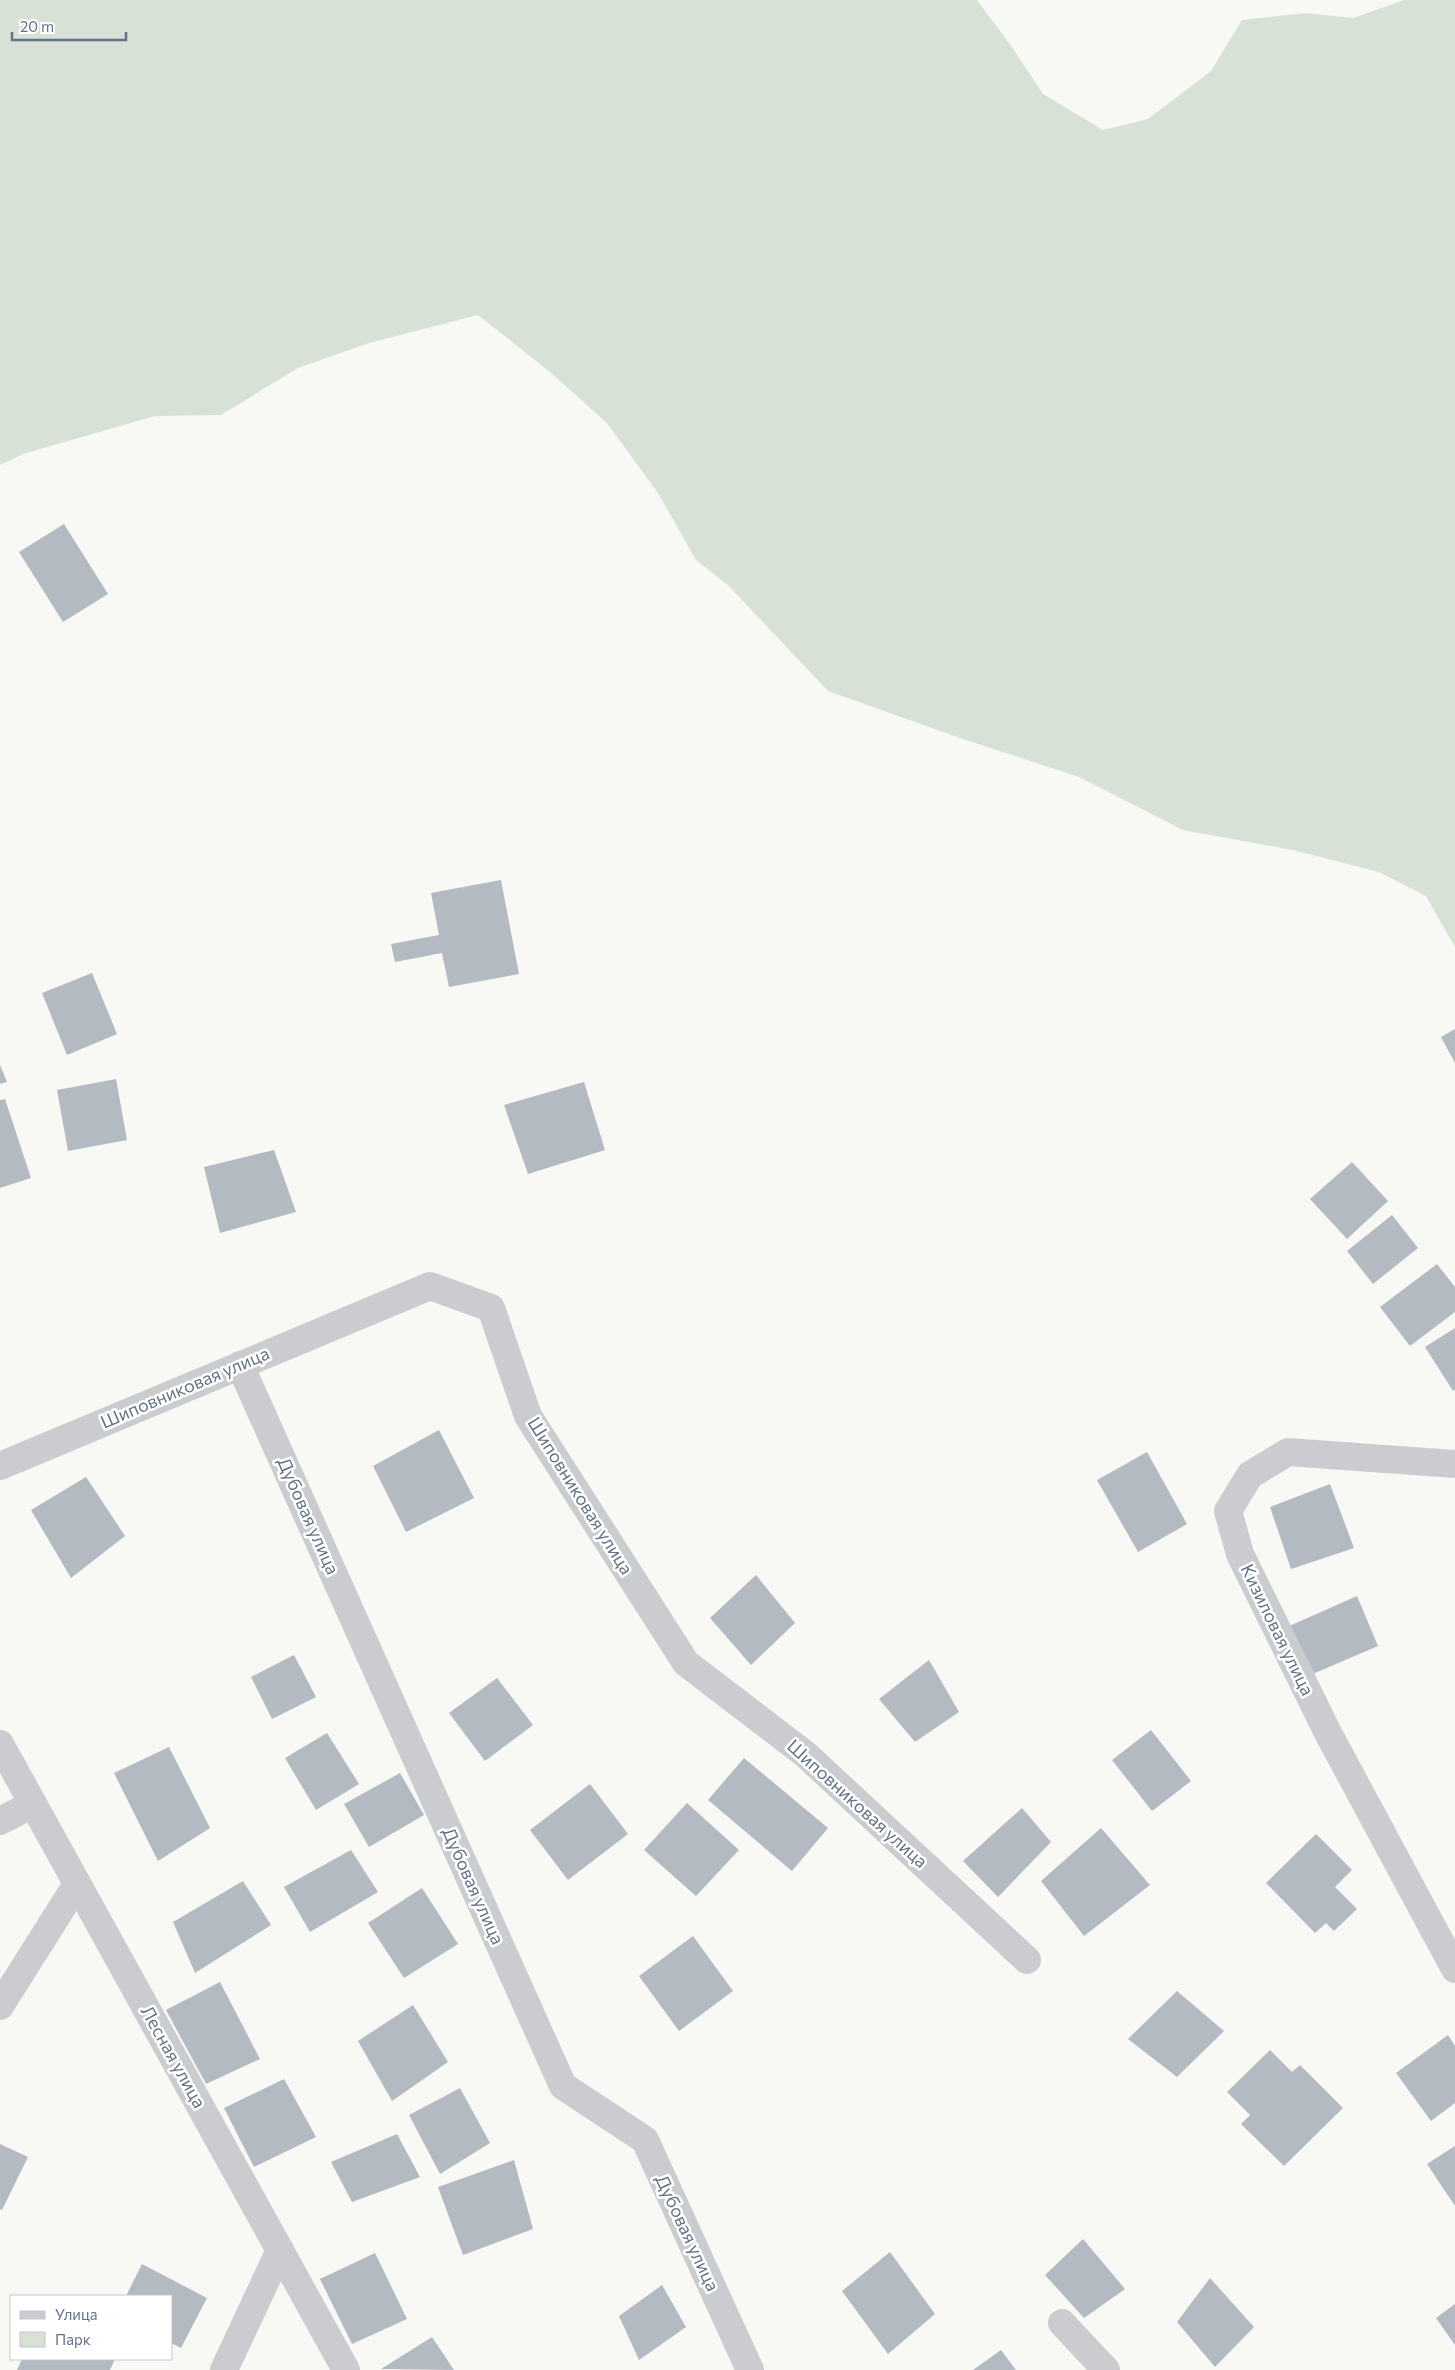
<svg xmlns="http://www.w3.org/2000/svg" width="1455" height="2370" font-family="Commissioner,sans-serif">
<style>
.green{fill:#d8e1d5}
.building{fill:#b4bac2}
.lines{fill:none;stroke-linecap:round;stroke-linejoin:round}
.street{stroke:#caccd0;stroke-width:28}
.labels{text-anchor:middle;stroke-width:5;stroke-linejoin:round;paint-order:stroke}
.street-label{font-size:18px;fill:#647289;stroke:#fff}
</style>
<rect width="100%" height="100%" fill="#f8f8f5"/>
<polygon class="green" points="0,0 977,0 1011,46 1043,94 1103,130 1148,119 1211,71 1242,20 1305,13 1353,18 1404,0 1455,0 1455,947 1426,896 1379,872 1293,850 1183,830 1079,777 960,738 828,691 728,585 696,560 658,493 607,423 550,372 478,315 369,343 298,368 221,415 155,416 23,454 0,465"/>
<g class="building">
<polygon points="64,524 108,594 63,622 19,552"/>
<polygon points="501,880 519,974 449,987 442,953 395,962 391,944 439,935 431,893"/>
<polygon points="92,973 117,1034 67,1055 42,993"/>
<polygon points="1455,1029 1455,1063 1441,1037"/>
<polygon points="0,1065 7,1082 0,1084"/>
<polygon points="116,1079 127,1140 68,1151 57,1090"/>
<polygon points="584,1082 605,1150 528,1174 504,1105"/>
<polygon points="5,1099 31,1178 0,1188 0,1100"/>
<polygon points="274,1150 296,1212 220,1233 204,1167"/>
<polygon points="1352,1162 1388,1201 1347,1239 1310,1199"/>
<polygon points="1392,1215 1418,1248 1373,1284 1347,1251"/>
<polygon points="1437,1264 1455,1287 1455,1312 1410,1346 1380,1307"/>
<polygon points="1455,1328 1455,1390 1453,1391 1425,1347"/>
<polygon points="439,1430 474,1498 406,1532 373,1466"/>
<polygon points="1147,1452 1187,1524 1138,1552 1097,1480"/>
<polygon points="86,1477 125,1536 71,1578 31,1510"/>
<polygon points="1330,1484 1354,1548 1291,1569 1270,1507"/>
<polygon points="756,1575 795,1623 751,1665 710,1618"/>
<polygon points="1357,1596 1378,1646 1308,1676 1287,1627"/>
<polygon points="294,1655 316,1697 272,1719 251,1677"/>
<polygon points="929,1660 959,1712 915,1742 879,1699"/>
<polygon points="497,1678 533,1725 485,1761 449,1713"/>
<polygon points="1151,1730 1191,1781 1152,1811 1112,1760"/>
<polygon points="327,1733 359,1784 316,1810 285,1758"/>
<polygon points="169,1747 210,1828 158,1861 114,1773"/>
<polygon points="744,1758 828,1828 792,1871 708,1800"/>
<polygon points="400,1773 424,1815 369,1847 344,1804"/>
<polygon points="590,1784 628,1834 568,1880 530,1830"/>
<polygon points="687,1803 739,1850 696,1896 644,1850"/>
<polygon points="1022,1808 1051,1842 998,1897 963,1861"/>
<polygon points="1101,1828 1150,1885 1084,1936 1041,1881"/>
<polygon points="1316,1834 1352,1870 1335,1887 1357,1909 1334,1931 1326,1923 1315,1933 1266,1883"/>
<polygon points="351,1850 378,1892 310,1932 284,1887"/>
<polygon points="243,1881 271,1925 195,1973 173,1922"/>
<polygon points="422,1888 458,1944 404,1978 368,1923"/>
<polygon points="693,1936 733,1991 679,2031 639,1976"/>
<polygon points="220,1982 260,2059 206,2084 166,2010"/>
<polygon points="1177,1991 1224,2031 1177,2077 1128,2039"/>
<polygon points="413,2005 448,2062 392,2101 358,2041"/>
<polygon points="1448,2035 1455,2046 1455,2103 1431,2121 1396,2073"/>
<polygon points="1270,2050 1292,2072 1300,2065 1343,2108 1284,2166 1241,2124 1250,2115 1227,2092"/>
<polygon points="284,2079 316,2137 254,2167 224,2108"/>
<polygon points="460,2088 490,2143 440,2174 409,2115"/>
<polygon points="397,2134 420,2177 352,2202 331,2162"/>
<polygon points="0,2144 28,2157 2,2210 0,2209"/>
<polygon points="1455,2146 1455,2206 1427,2164"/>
<polygon points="514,2160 533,2229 463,2255 438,2187"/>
<polygon points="1083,2239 1125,2289 1084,2318 1045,2275"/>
<polygon points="890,2252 935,2314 888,2354 842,2291"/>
<polygon points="375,2253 407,2319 352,2344 320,2279"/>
<polygon points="142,2264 207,2298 181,2348 171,2343 171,2296 126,2296"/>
<polygon points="1210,2278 1254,2327 1215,2367 1177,2322"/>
<polygon points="662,2285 686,2327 639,2360 619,2316"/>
<polygon points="1455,2304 1455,2345 1436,2318"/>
<polygon points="432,2337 454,2370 381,2369"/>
<polygon points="1001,2350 1016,2370 973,2370"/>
<polygon points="22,2359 115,2359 110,2370 17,2370"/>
</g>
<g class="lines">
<g class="street">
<polyline points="240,1365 563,2086 645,2140 750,2370"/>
<polyline points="1455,1464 1288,1452 1250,1475 1228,1511 1240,1554 1328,1733 1455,1969"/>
<polyline points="0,1466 430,1286 491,1308 528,1416 686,1663 805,1754 1027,1960"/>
<polyline points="0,1744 346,2370"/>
<polyline points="0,1821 33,1804"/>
<polyline points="0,2006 77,1884"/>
<polyline points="1062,2323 1106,2370"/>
<polyline points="224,2370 280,2250"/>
</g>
</g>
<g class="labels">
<g class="street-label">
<text transform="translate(185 1388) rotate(-23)" y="6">Шиповниковая улица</text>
<text transform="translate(580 1496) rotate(58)" y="6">Шиповниковая улица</text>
<text transform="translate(308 1516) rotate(66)" y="6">Дубовая улица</text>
<text transform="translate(1277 1630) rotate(64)" y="6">Кизиловая улица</text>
<text transform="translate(857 1804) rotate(42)" y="6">Шиповниковая улица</text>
<text transform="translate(473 1886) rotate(66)" y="6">Дубовая улица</text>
<text transform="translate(173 2057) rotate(61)" y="6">Лесная улица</text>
<text transform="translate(687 2233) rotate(65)" y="6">Дубовая улица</text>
</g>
</g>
<rect x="10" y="2295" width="162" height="65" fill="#ffffff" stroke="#c1c7d0"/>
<rect x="20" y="2311" width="25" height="8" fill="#caccd0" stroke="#c1c7d0"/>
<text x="55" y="2320" font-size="15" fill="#647289">Улица</text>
<rect x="20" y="2332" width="25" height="15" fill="#d8e1d5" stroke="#c1c7d0"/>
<text x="55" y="2345" font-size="15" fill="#647289">Парк</text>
<path d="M12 32v8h114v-8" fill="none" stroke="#647289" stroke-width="2.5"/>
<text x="20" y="32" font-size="15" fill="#647289" stroke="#ffffff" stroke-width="4" paint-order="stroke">20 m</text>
</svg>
